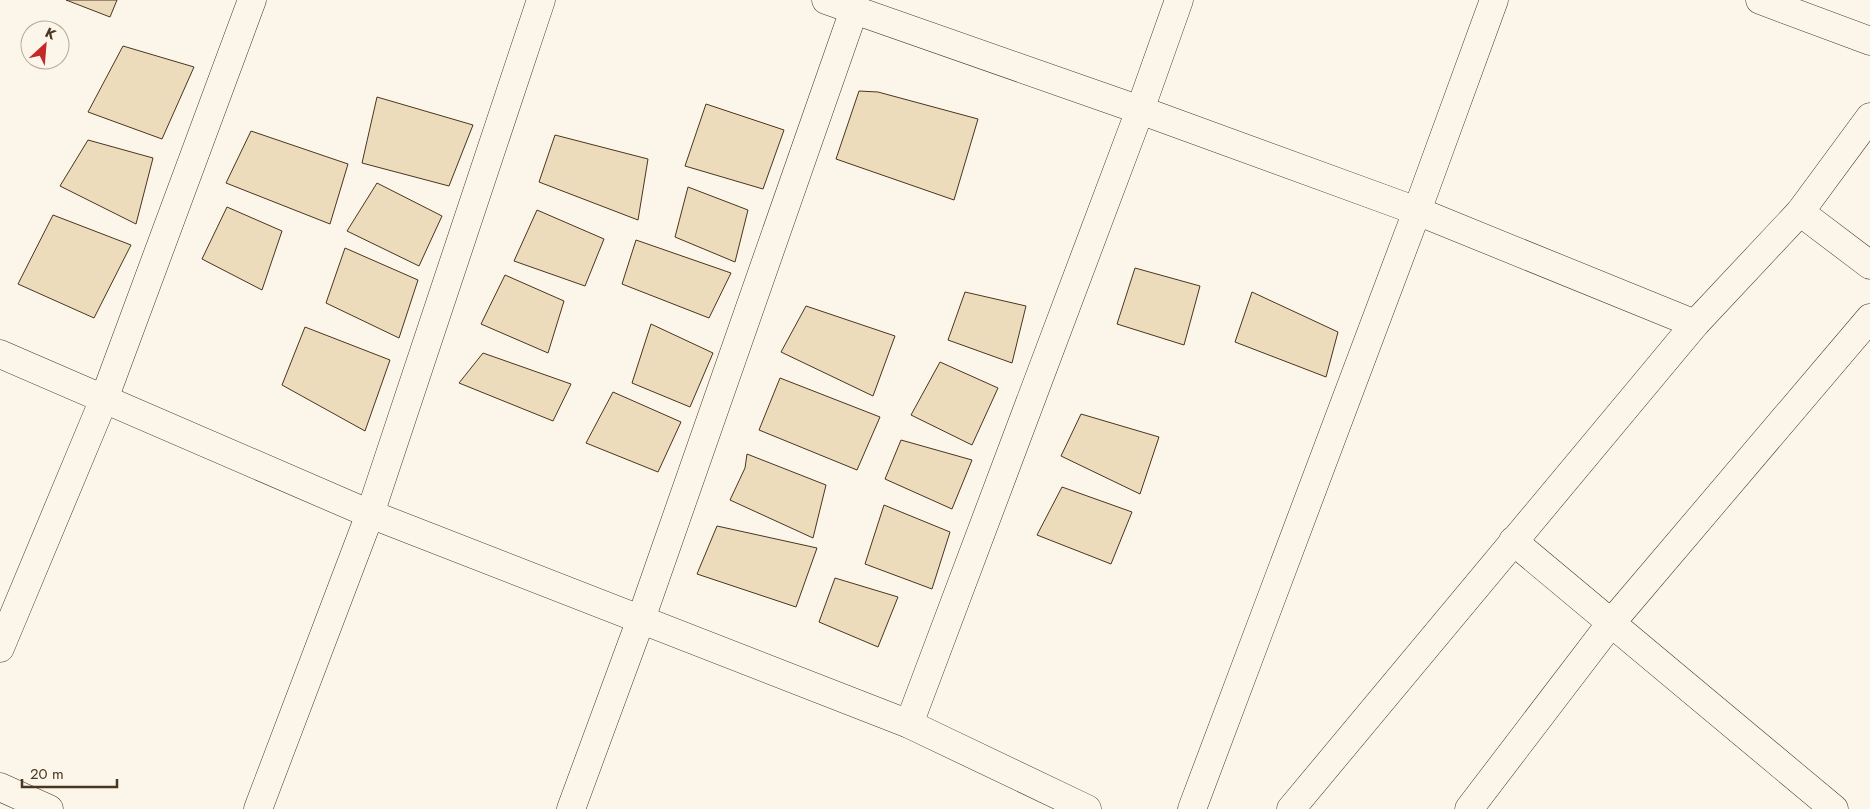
<svg xmlns="http://www.w3.org/2000/svg" width="1870" height="809" font-family="Jost,sans-serif">
<style>
.building{fill:#ecdcbc;stroke:#4a3520}
.lines{fill:none;stroke-linecap:round;stroke-linejoin:round}
.street-casing{stroke:#4a3520;stroke-width:29}
.secondary-casing{stroke:#4a3520;stroke-width:29}
.street{stroke:#fbf6e9;stroke-width:28}
.secondary{stroke:#fbf6e9;stroke-width:28}
</style>
<rect width="100%" height="100%" fill="#fbf6e9"/>
<g class="building">
<polygon points="66,0 117,0 110,17"/>
<polygon points="123,46 194,67 162,139 88,112"/>
<polygon points="859,91 878,92 978,119 954,200 836,159"/>
<polygon points="377,97 473,125 449,186 362,163"/>
<polygon points="706,104 784,130 763,189 685,166"/>
<polygon points="251,131 348,164 330,224 226,183"/>
<polygon points="555,135 648,159 638,220 539,182"/>
<polygon points="88,140 153,158 136,224 60,186"/>
<polygon points="377,183 442,216 419,266 347,231"/>
<polygon points="688,187 748,210 735,262 675,237"/>
<polygon points="227,207 282,231 262,290 202,259"/>
<polygon points="537,210 604,239 585,286 514,261"/>
<polygon points="53,215 131,245 94,318 18,284"/>
<polygon points="636,240 731,273 709,318 622,284"/>
<polygon points="345,248 418,280 399,338 326,303"/>
<polygon points="1135,268 1200,286 1184,345 1117,324"/>
<polygon points="505,275 564,301 548,353 481,324"/>
<polygon points="965,292 1026,306 1012,363 948,340"/>
<polygon points="1252,292 1338,332 1326,377 1235,342"/>
<polygon points="806,306 895,336 873,396 781,352"/>
<polygon points="651,324 713,353 690,407 632,383"/>
<polygon points="305,327 390,360 365,431 282,385"/>
<polygon points="483,353 571,384 553,421 459,383"/>
<polygon points="940,362 998,388 972,445 911,415"/>
<polygon points="780,378 880,417 857,470 759,430"/>
<polygon points="613,392 681,422 658,472 586,443"/>
<polygon points="1081,414 1159,437 1140,494 1061,456"/>
<polygon points="901,440 972,460 952,509 885,479"/>
<polygon points="747,454 826,485 813,538 730,500 745,468"/>
<polygon points="1062,487 1132,512 1111,564 1037,535"/>
<polygon points="884,505 950,532 932,589 865,564"/>
<polygon points="717,526 817,548 796,607 697,574"/>
<polygon points="835,578 898,597 878,647 819,622"/>
</g>
<g class="lines">
<defs>
<g id="street">
<polyline points="826,0 1140,110 1417,211 1695,324"/>
<polyline points="1760,0 1870,41"/>
<polyline points="1800,212 1870,265"/>
<polyline points="0,354 370,514 909,724 1087,809"/>
<polyline points="1513,541 1834,809"/>
<polyline points="0,648 104,399 252,0"/>
<polyline points="909,724 1140,110 1179,0"/>
<polyline points="0,787 49,809"/>
<polyline points="258,809 370,514 541,0"/>
<polyline points="571,809 641,619 854,10"/>
<polyline points="1192,809 1417,211 1494,0"/>
<polyline points="1469,809 1611,623 1870,318"/>
</g>
<polyline id="secondary" points="1291,809 1695,324 1800,212 1870,117"/>
</defs>
<use href="#street" class="street-casing"/>
<use href="#secondary" class="secondary-casing"/>
<use href="#street" class="street"/>
<use href="#secondary" class="secondary"/>
</g>
<g transform="translate(45 45) rotate(26)"><circle r="24" fill="#fbf6e9" stroke="#b4a999"/>
<path d="M0-4L9 19L0 12L-9 19Z" fill="#c62828"/>
<text y="-8" font-size="14" font-weight="bold" text-anchor="middle" fill="#4a3520">K</text>
</g>
<path d="M22 779v8h95v-8" fill="none" stroke="#4a3520" stroke-width="2.5"/>
<text x="30" y="779" font-size="15" fill="#4a3520" stroke="#fbf6e9" stroke-width="4" paint-order="stroke">20 m</text>
</svg>
